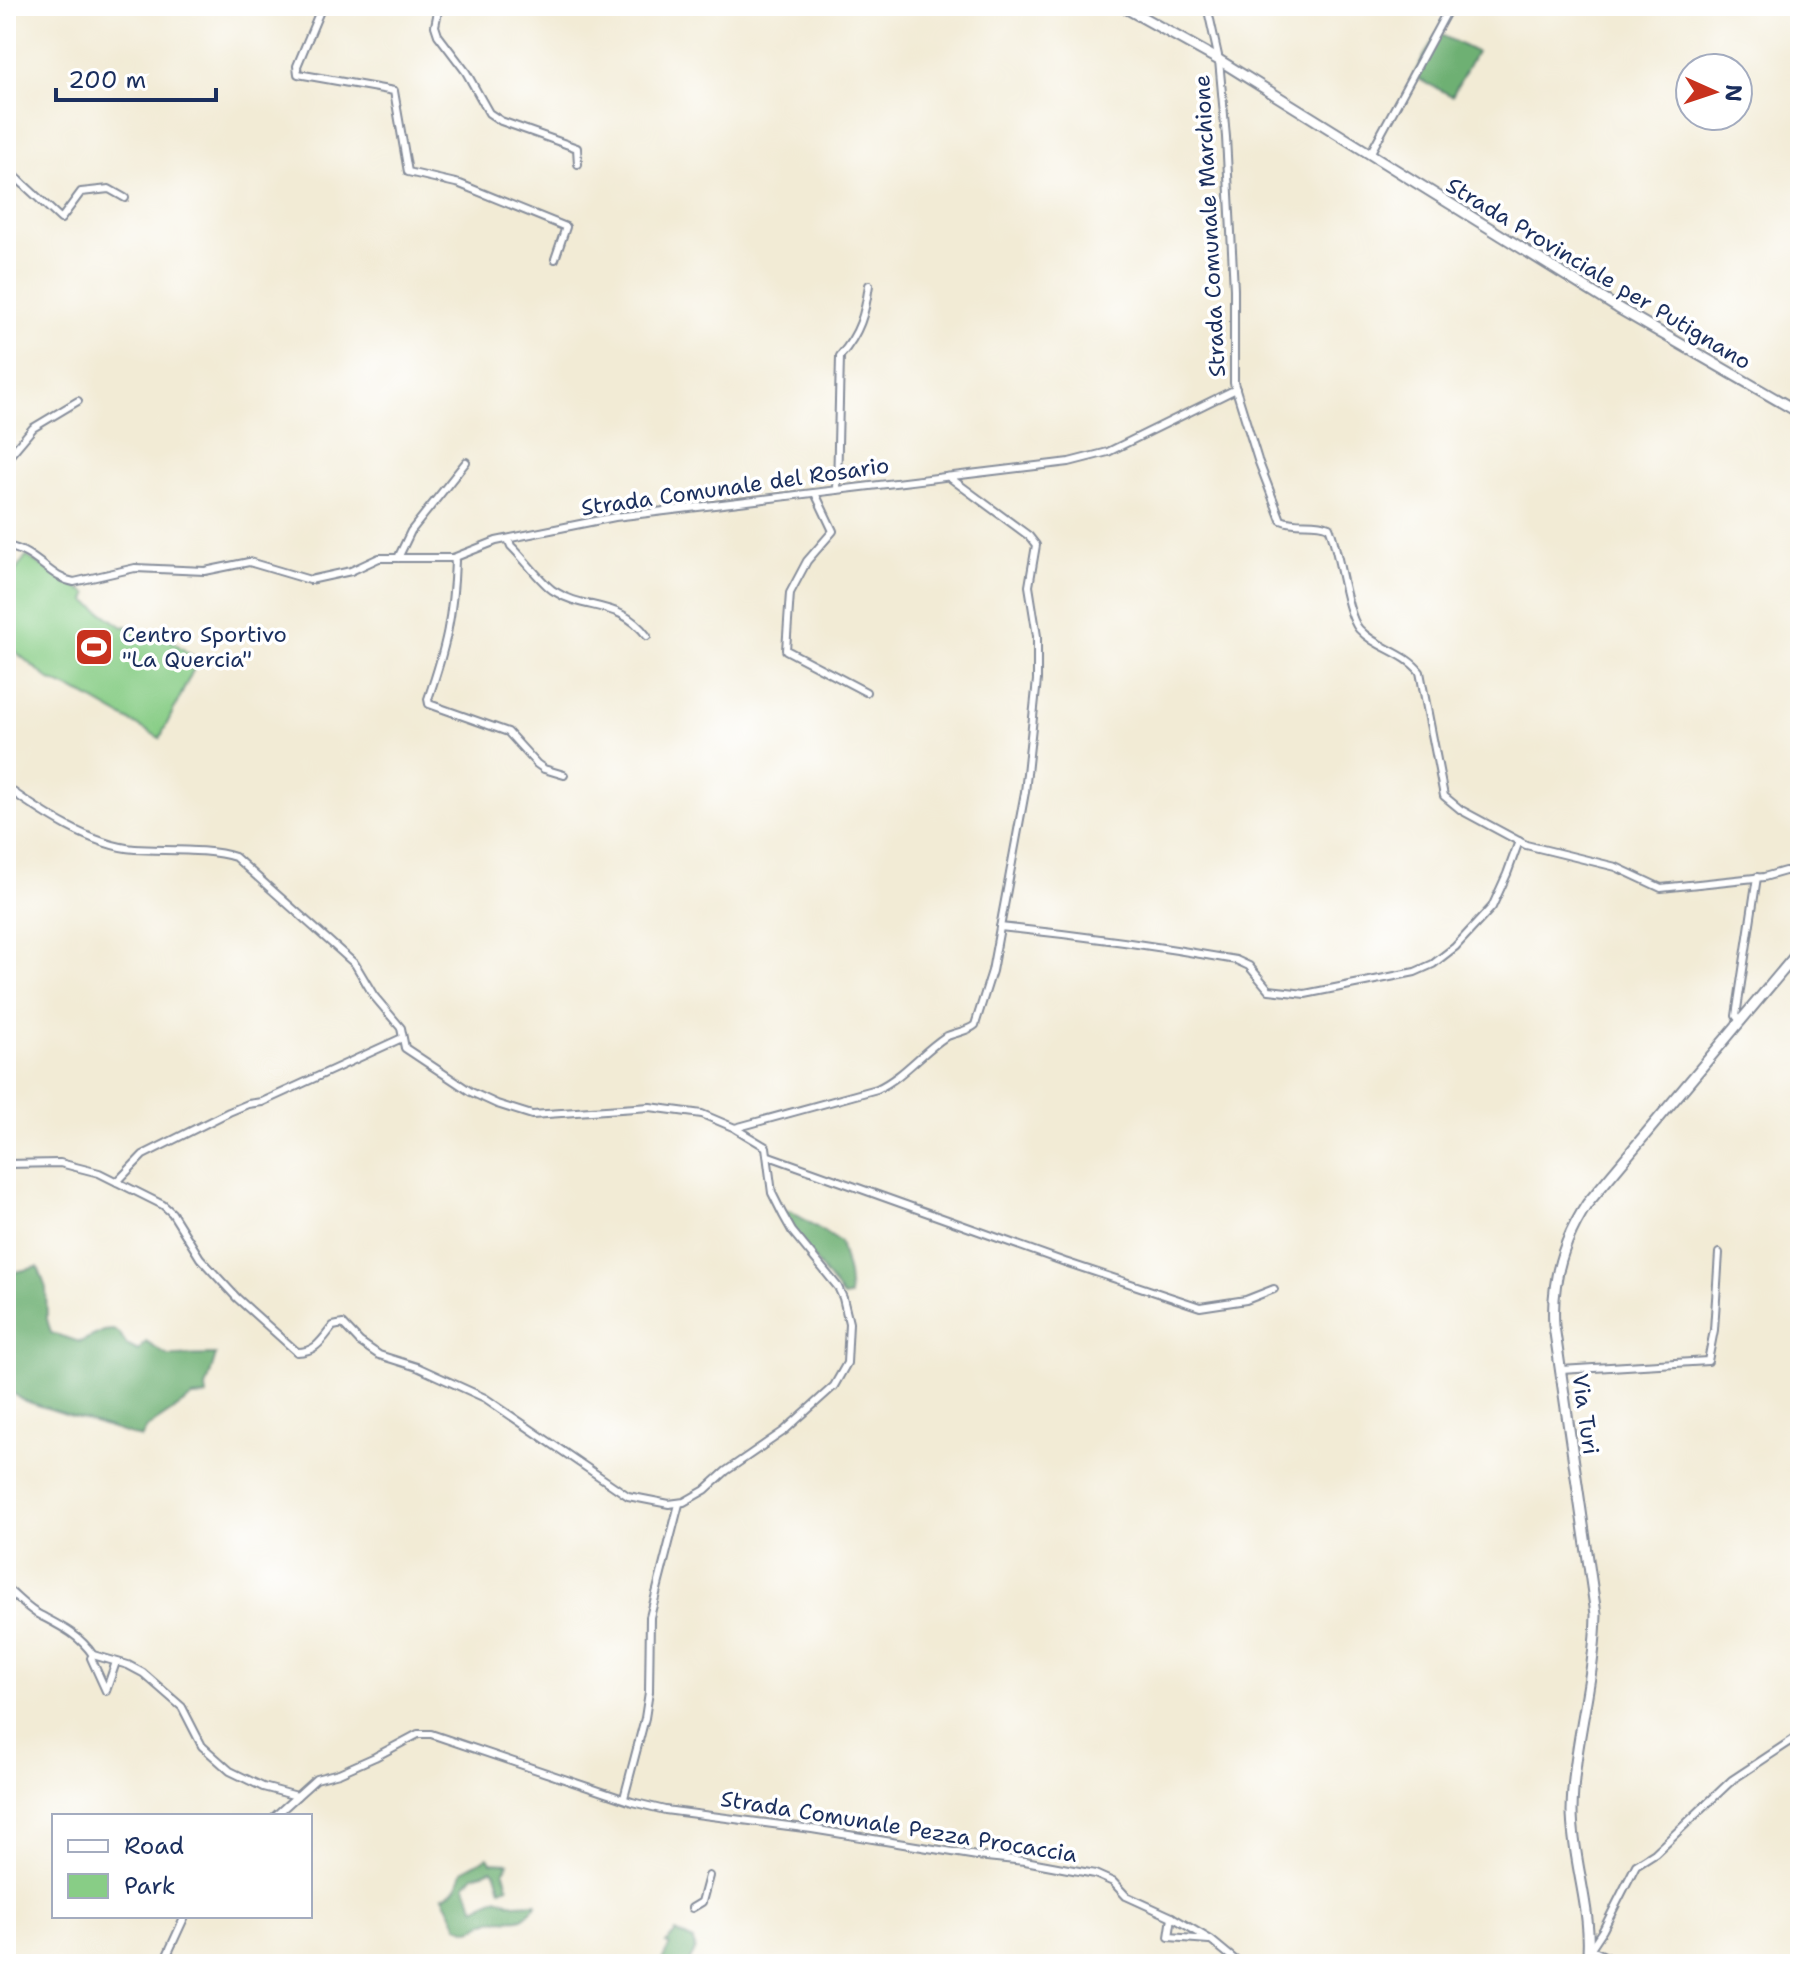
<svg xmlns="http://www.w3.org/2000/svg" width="1806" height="1970" font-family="'Shantell Sans',sans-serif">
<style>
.green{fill:#88cd86;stroke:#527e72;stroke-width:2}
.forest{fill:#6eb073;stroke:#447068;stroke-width:2}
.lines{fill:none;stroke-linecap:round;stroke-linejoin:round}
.street-casing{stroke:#868d9a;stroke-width:10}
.secondary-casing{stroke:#868d9a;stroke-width:13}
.street{stroke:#fff;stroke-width:6}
.secondary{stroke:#fff;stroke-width:9}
.labels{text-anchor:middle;stroke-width:7;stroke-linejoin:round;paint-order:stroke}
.street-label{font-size:22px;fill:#1b2f5e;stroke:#fff}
.poi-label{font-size:22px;fill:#1b2f5e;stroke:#fff;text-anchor:start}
</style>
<rect width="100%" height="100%" fill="#fff"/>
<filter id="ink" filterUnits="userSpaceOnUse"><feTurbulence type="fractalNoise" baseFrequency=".0125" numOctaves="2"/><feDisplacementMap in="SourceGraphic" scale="16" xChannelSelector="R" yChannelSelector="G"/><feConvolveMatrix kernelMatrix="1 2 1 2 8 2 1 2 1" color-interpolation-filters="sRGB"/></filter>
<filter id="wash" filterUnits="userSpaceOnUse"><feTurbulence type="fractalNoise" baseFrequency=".006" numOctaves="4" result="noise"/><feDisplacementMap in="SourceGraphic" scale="32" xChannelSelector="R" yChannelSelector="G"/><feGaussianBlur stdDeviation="1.8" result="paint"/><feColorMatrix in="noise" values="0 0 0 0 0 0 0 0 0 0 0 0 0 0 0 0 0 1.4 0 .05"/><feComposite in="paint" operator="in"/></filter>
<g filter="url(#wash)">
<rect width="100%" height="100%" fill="#f2ebd5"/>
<polygon class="green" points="26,556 88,594 86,601 123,627 127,626 158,639 169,639 198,660 160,738 84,695 50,680 6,644 6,585"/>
<g class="forest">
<polygon points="1437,33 1476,52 1452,96 1413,76"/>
<polygon points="782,1210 792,1212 840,1242 848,1274 850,1297 843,1297 789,1226"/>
<polygon points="38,1267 46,1288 47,1319 51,1333 80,1342 104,1331 113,1330 120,1334 127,1345 138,1351 146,1342 168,1356 216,1355 206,1388 207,1396 193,1397 147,1428 141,1438 25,1401 6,1389 6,1274"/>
<path d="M488,1857L491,1862L509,1863L504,1872L508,1886L501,1889L496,1873L492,1869L474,1875L465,1885L475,1908L498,1897L514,1904L537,1903C518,1931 510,1913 486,1922C480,1924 476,1929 469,1930L458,1926L443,1896C457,1892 459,1884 462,1871Z"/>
<polygon points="676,1932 693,1941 695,1950 688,1964 660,1964 670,1945 666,1943"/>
</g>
</g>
<g filter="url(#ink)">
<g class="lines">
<defs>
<g id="street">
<polyline points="322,6 297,66 298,74 394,91 408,172 460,184 566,227 555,259"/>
<polyline points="439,6 435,26 438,35 466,72 489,113 501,121 577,148 578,164"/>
<path d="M1207,6L1219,60L1226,137L1234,289V383L1258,460L1281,520C1297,527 1314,520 1329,527C1339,549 1346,614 1359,629C1376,648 1405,652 1420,672L1444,796L1461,810L1526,845L1616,867L1661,888L1764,877L1785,871H1800"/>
<polyline points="1370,154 1450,6"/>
<polyline points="6,168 61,219 81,192 109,189 125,198"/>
<polyline points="6,460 33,428 78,401"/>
<path d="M837,490L840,356C860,333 865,314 869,285"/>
<polyline points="815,493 833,531 807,561 790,593 786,650 866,692"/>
<path d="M508,539L511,546C523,557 542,584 554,591C587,612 619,599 647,636"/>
<path d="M6,546C38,552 49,578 74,582L135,568L205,571L249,562L310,580L351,571L379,558H453L496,541L615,517L1069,462L1108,452L1236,389"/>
<polyline points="398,558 411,531 466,462"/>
<path d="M453,558L455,561C453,616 446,647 428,699L429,704L508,732L537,764L544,769L564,775"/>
<path d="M6,787C41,812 92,846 135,849C163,851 210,848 235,857L355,964L374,996L401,1028L405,1048L471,1092L497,1104L532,1115L650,1107L702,1114L735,1128L877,1089C903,1077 921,1053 945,1037C955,1032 967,1032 975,1025L992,971L1025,792L1037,680V636L1029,586L1036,545L1029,536L949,477"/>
<path d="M1000,927C1079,935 1158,946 1236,960L1249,966L1269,990L1305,994L1415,972L1433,964L1455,947L1492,907L1507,874L1519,841"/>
<polyline points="1740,1021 1736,1016 1757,877"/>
<polyline points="769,1156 1065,1262 1200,1307 1246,1300 1274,1289"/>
<path d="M6,1164L60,1163L99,1173L163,1205L172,1213L200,1258L237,1298L297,1352C316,1352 322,1340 333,1326L343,1324L360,1342L379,1355L417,1367L485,1398L628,1496L669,1504L684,1502L705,1490L726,1471L784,1431L834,1386L847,1363L849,1323L843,1298L838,1287L792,1231L783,1215L772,1193L766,1147L736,1129"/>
<polyline points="117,1182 143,1155 229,1112 248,1104 262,1102 402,1038"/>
<polyline points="1561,1370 1708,1361 1714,1330 1719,1253"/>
<path d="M6,1588C16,1596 25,1606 36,1613C58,1625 78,1633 93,1655L91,1658L106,1691L116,1662"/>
<polyline points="93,1655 128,1665 143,1673 182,1707 202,1746 230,1771 263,1787 297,1796"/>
<polyline points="624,1798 645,1718 649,1692 650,1617 679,1504"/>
<polyline points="275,1816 316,1779 339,1773 375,1757 418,1734 431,1734 632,1802 665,1810 812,1829 977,1856 1025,1861 1095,1874 1113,1882 1126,1896 1172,1917 1211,1940 1240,1964"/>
<polyline points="692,1908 702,1902 709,1876"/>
<polyline points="1172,1917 1169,1937 1209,1940"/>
<polyline points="163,1964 185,1916"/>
<polyline points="1622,1964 1596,1952 1589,1951 1603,1930 1636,1865 1655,1853 1732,1780 1800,1735"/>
</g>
<g id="secondary">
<polyline points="1122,6 1219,60 1618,308 1800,413"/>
<path d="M1587,1964C1594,1913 1572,1862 1572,1811C1573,1745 1595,1680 1596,1614L1554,1326C1551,1281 1562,1242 1587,1204L1800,950"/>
</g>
</defs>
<use href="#street" class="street-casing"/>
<use href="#secondary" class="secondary-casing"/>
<use href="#street" class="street"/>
<use href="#secondary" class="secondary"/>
</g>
</g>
<defs>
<symbol id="stadium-square" viewBox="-11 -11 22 22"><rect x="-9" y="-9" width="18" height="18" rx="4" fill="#c8321e" stroke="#fff"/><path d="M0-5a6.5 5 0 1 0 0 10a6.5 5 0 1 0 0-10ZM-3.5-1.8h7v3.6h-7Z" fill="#fff"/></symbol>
</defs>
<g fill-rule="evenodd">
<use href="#stadium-square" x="72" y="625" width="44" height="44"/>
</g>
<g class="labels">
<g class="street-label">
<text transform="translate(1209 226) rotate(-93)" y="8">Strada Comunale Marchione</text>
<text transform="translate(1599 273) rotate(31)" y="8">Strada Provinciale per Putignano</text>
<text transform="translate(735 486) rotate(-8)" y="8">Strada Comunale del Rosario</text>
<text transform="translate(1586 1414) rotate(82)" y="8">Via Turi</text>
<text transform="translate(899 1826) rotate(9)" y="8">Strada Comunale Pezza Procaccia</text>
</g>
<g class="poi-label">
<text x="122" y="642">Centro Sportivo<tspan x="122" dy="25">"La Quercia"</tspan></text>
</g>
</g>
<rect width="1806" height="1970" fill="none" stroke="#fff" stroke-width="32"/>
<rect x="52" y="1814" width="260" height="104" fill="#ffffff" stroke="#a4acbf" stroke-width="2"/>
<rect x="68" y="1840" width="40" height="12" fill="#ffffff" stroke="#a4acbf" stroke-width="2"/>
<text x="124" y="1854" font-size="24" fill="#1b2f5e">Road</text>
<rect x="68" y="1874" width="40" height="24" fill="#88cd86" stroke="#a4acbf" stroke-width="2"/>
<text x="124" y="1894" font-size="24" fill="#1b2f5e">Park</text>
<g transform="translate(1714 92) rotate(93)"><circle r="38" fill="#ffffff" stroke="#a4acbf" stroke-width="2"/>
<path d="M0-6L14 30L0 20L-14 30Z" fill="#c8321e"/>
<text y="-12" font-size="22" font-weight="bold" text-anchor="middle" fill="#1b2f5e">N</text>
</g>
<path d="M56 88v12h160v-12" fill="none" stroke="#1b2f5e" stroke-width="4"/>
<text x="68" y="88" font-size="24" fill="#1b2f5e" stroke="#ffffff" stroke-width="6" paint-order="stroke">200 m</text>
</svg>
